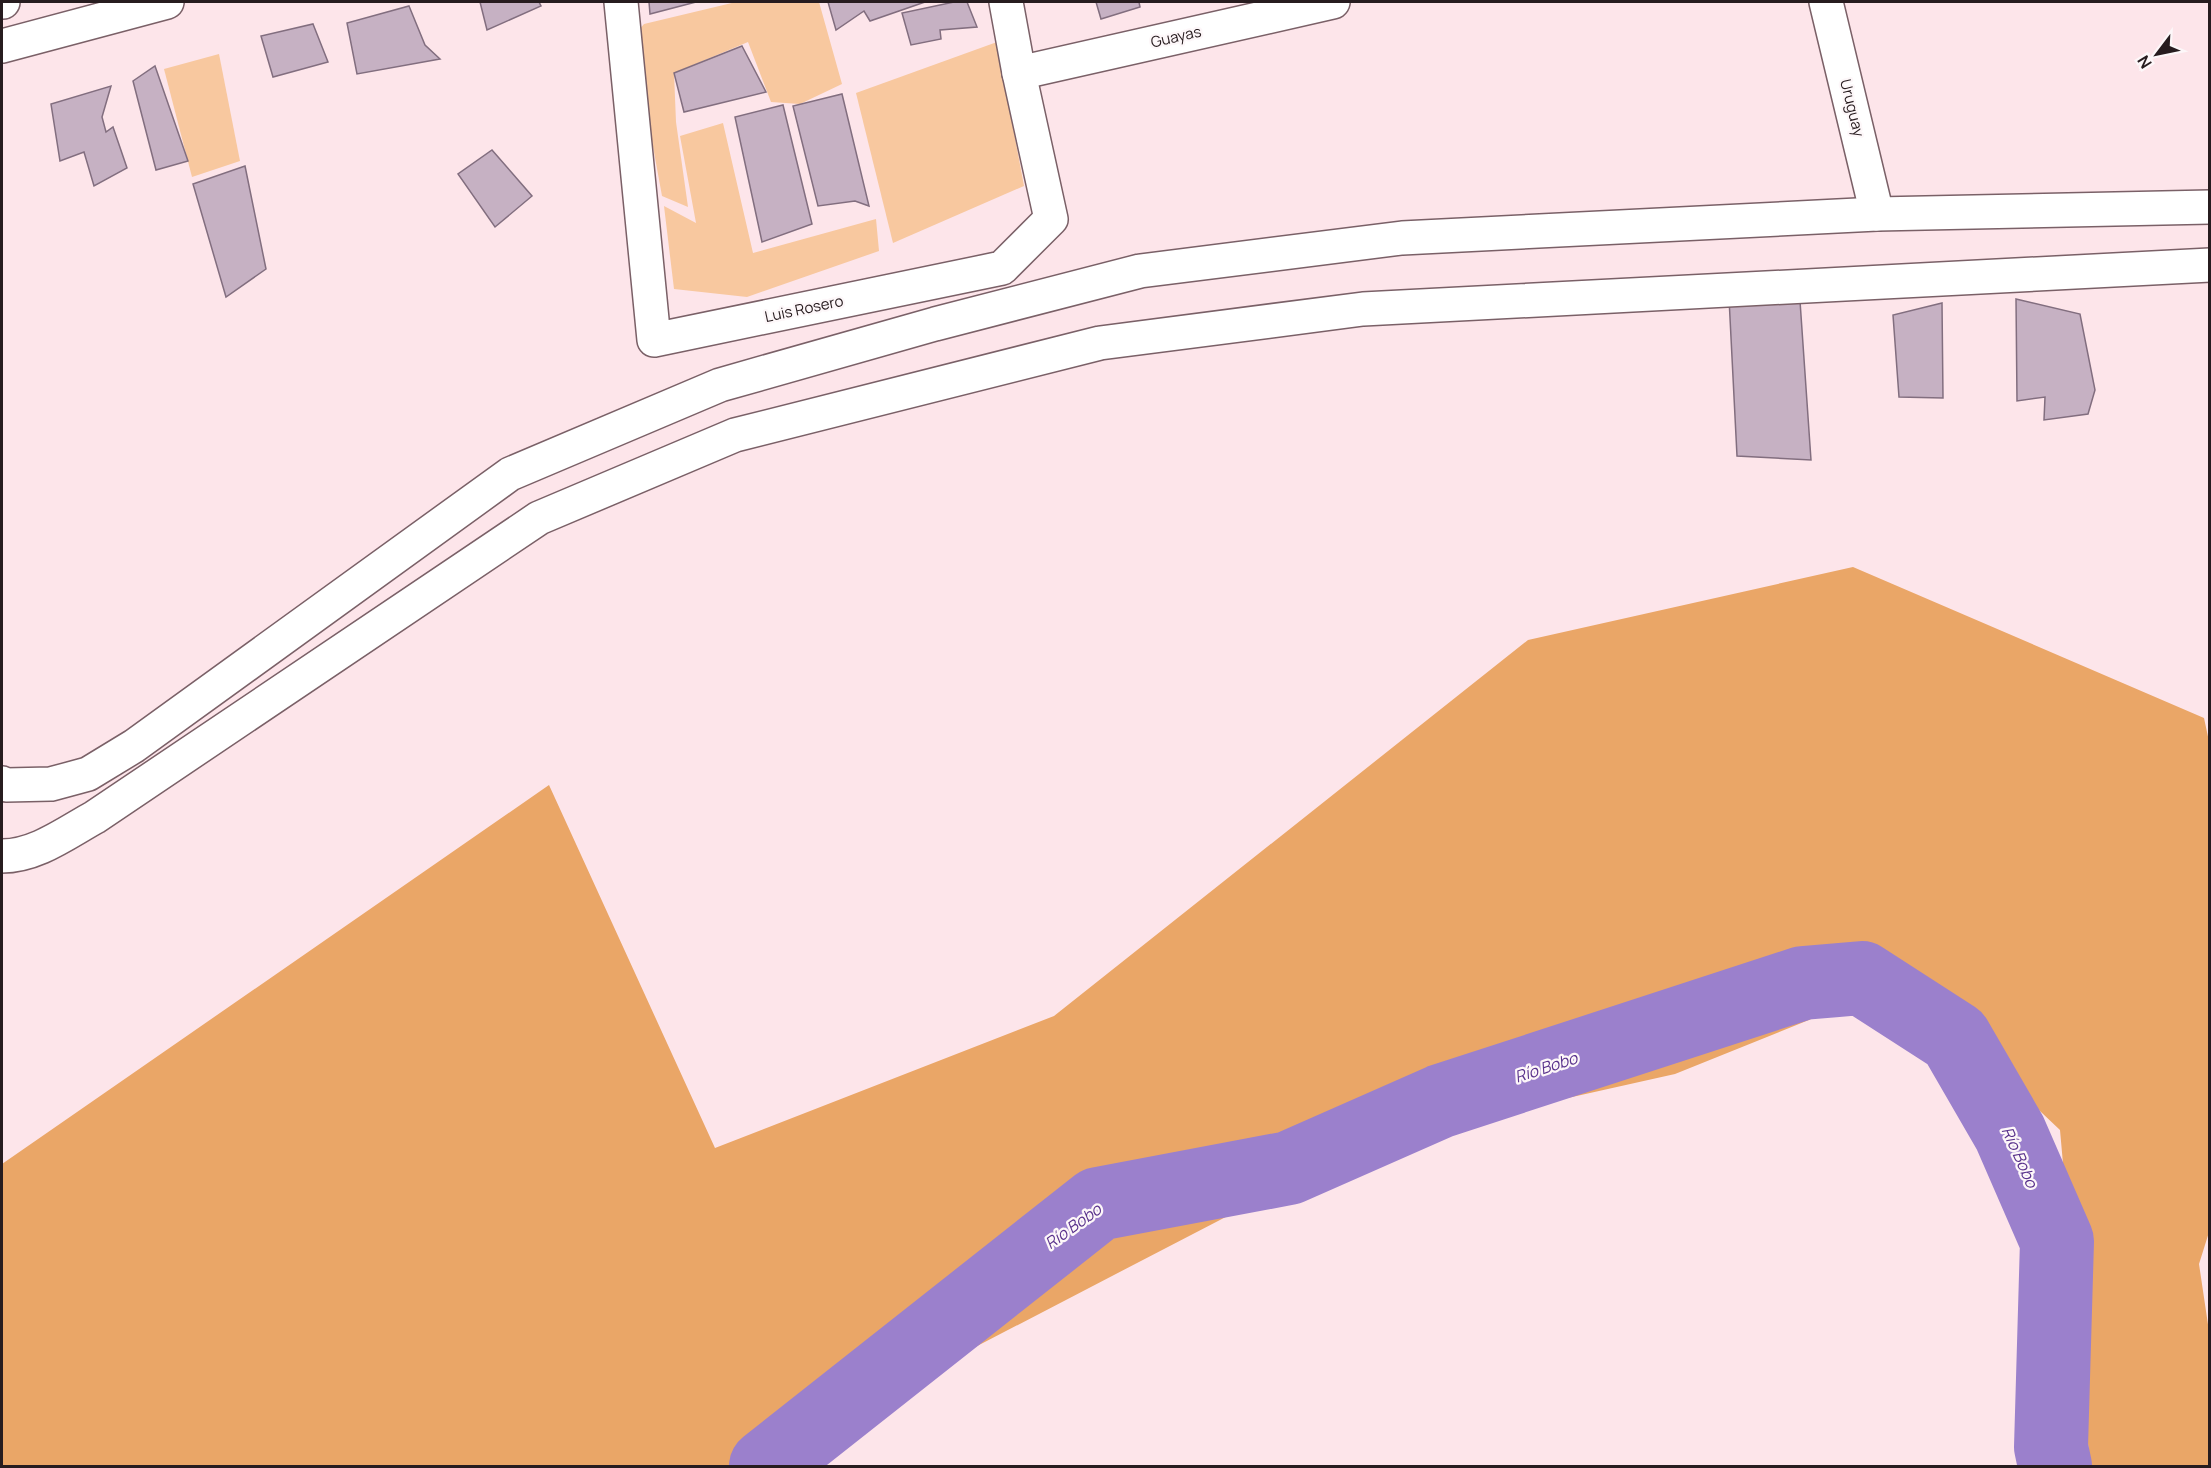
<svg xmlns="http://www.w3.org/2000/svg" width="2211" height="1468" font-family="Manrope,sans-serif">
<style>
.green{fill:#f8c89f}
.forest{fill:#eaa667}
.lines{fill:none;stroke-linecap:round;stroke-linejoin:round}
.river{stroke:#9b80cc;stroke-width:74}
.building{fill:#c6b1c3;stroke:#826e7f;stroke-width:1.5}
.street-casing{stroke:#7a6067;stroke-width:36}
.secondary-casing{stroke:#7a6067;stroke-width:36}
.street{stroke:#fff;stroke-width:33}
.secondary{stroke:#fff;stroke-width:33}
.labels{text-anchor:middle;stroke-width:4.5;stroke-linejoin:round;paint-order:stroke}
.street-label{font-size:15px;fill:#271c1f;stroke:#fdf7f9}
.water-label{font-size:16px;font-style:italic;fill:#59328c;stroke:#fdf7f9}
</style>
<rect width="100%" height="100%" fill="#fde5ea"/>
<g class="green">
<polygon points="736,2 819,2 842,84 800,104 771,102 748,42 674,73 676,122 688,207 662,196 633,37 644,24"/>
<polygon points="997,42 1024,186 893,243 856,93"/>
<polygon points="219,54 240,161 192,177 164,69"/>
<polygon points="723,123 753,253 876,219 879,251 747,297 674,289 664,206 696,223 680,136"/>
</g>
<polygon class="forest" points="1853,567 2204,718 2210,746 2210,1229 2199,1264 2210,1338 2209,1466 2090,1466 2060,1130 1903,982 1675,1074 1370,1142 881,1396 781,1466 2,1466 2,1164 549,785 715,1148 1054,1016 1528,640"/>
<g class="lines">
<polyline class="river" points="766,1466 1098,1204 1289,1168 1441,1101 1803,983 1862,978 1955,1038 2010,1133 2057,1241 2051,1447 2055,1466"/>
</g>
<g class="building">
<polygon points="480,2 539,2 541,6 487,30"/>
<polygon points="649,2 696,2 650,14"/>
<polygon points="828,2 925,2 870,21 864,11 836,30"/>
<polygon points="954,2 967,2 977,27 940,30 941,39 911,45 902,13"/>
<polygon points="1096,2 1139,2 1140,7 1101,19"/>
<polygon points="409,6 425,45 440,59 357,74 347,23"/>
<polygon points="313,24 328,62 273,77 261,36"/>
<polygon points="742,46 766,92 684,112 674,73"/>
<polygon points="155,66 188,161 156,170 133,81"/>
<polygon points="111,86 102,117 106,132 113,127 127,168 94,186 84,152 60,161 51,104"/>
<polygon points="842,94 869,206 855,201 818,206 793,106"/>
<polygon points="783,105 812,224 762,242 735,117"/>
<polygon points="492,150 532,196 495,227 458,174"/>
<polygon points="245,166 266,269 226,297 193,184"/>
<polygon points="1729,298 1800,301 1811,460 1737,456"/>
<polygon points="2016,299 2080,314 2095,390 2088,414 2044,420 2045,397 2017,401"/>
<polygon points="1942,303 1943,398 1899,397 1893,315"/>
</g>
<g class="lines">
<defs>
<g id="street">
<polyline points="621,2 654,340 1002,268 1051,219 1019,73 1006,2"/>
<polyline points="1826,2 1877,214"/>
<polyline points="1019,73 1333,2"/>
</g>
<g id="secondary">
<polyline points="2,2 3,2"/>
<polyline points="2,46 167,2"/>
<polyline points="2,783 6,785 51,784 88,774 134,746 510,474 720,385 935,324 1140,271 1402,238 1877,214 2210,207"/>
<path d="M2,856C36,856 66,833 95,817L539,518L735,435L1100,343L1363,309L2210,265"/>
</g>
</defs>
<use href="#street" class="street-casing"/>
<use href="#secondary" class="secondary-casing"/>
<use href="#street" class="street"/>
<use href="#secondary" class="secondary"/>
</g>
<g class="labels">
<g class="street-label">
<text transform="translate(1176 37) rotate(-13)" y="5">Guayas</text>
<text transform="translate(1852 108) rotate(76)" y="5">Uruguay</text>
<text transform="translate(804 309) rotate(-12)" y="5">Luis Rosero</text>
</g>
<g class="water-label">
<text transform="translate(1546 1067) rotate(-18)" y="6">Río Bobo</text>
<text transform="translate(2020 1157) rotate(66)" y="6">Río Bobo</text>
<text transform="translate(1073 1226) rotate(-36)" y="6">Río Bobo</text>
</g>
</g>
<rect width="2211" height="1468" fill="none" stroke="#271c1f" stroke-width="6"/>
<g transform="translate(2157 54) rotate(238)" stroke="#fdf7f9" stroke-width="4.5" paint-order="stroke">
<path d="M0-4.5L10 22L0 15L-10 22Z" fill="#271c1f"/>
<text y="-9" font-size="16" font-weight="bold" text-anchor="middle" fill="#271c1f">N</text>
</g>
</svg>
